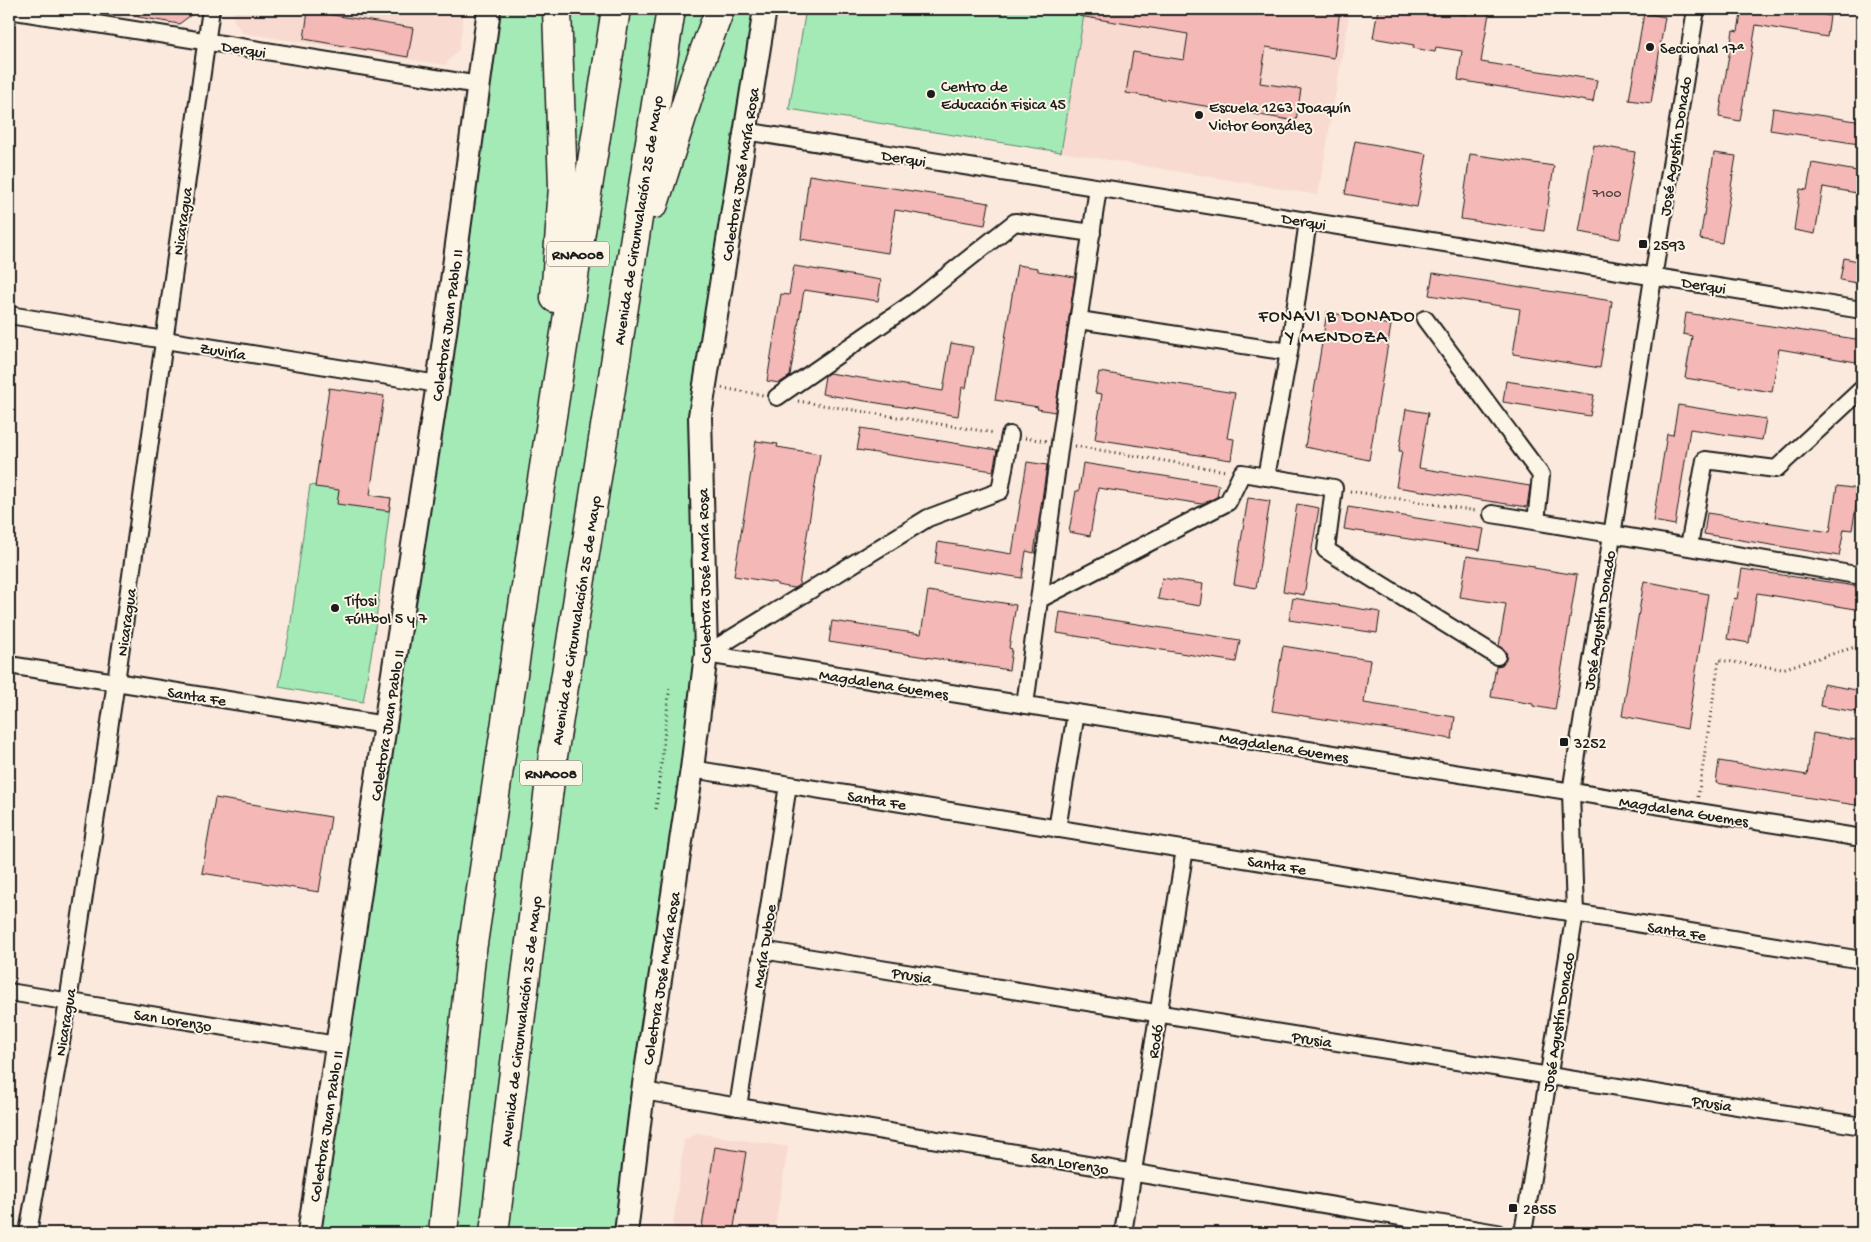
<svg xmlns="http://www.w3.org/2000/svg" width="1871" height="1242" font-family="'Gochi Hand',sans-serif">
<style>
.built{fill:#f8dad1}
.green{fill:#a4eab7;stroke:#60836a}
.building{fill:#f4b8b6;stroke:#1c1c1c}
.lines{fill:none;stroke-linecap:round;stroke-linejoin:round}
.street-casing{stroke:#1c1c1c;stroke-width:20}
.secondary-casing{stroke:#1c1c1c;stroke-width:26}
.highway-casing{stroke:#1c1c1c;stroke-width:31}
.path{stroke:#1c1c1c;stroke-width:3;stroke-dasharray:1 4;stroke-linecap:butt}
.street{stroke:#fcf5e5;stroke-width:16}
.secondary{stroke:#fcf5e5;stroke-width:22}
.highway{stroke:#fcf5e5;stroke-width:28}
.poi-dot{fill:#1c1c1c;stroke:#fcf5e5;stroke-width:2}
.labels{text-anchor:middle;stroke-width:4;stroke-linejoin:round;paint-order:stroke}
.number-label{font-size:14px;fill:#524342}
.shield{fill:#fcf5e5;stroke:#5f5d58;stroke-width:1}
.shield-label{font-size:15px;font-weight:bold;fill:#1c1c1c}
.poi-label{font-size:16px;fill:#1c1c1c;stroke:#fcf5e5;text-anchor:start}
.street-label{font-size:16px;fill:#1c1c1c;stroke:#fcf5e5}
.neighbourhood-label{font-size:18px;letter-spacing:1px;fill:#1c1c1c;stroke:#fcf5e5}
</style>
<rect width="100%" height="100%" fill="#fae9dc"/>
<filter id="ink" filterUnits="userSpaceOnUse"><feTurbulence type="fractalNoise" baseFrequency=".02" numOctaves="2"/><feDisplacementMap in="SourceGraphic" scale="10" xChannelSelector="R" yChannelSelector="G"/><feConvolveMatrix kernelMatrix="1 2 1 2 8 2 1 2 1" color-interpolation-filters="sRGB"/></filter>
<g filter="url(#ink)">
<g class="built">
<polygon points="234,9 464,9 459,49 445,65 243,33 233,19"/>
<polygon points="1085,9 1350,9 1318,195 1061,152"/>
<polygon points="697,1133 788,1147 774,1233 672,1233 684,1141"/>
</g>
<g class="green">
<polygon points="489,9 765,9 700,416 706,654 626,1233 309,1233"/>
<polygon points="806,9 1085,9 1061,152 789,109"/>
<polygon points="310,485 391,498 373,644 363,702 279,687 290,629"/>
</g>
<g class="building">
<polygon points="133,9 199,9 179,24 133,16"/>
<polygon points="1079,9 1340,9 1334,58 1266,47 1260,83 1301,89 1296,121 1126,93 1133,52 1184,60 1188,34 1079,16"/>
<polygon points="1378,9 1431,9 1466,15 1467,10 1489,13 1481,62 1597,80 1593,102 1458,80 1462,51 1436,47 1435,52 1413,48 1414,45 1373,38"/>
<polygon points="1742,9 1791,9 1830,16 1827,37 1756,25 1740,121 1719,117 1733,30 1738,31"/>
<polygon points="308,11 413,28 408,57 304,39"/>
<polygon points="1644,13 1665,17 1651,103 1629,100"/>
<polygon points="1773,108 1862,122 1859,144 1770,130"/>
<polygon points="1355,141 1427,154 1417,207 1345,194"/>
<polygon points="1594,145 1635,152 1620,239 1579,232"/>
<polygon points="1714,153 1736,156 1722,243 1700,239"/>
<polygon points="1470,154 1554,166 1544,231 1461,219"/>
<polygon points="1812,163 1862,172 1862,194 1823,187 1815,234 1794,230 1800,189 1807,190"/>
<polygon points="809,175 989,203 985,225 895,210 888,253 801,239"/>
<polygon points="1844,258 1862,262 1862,284 1840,280"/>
<polygon points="1017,265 1038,268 1038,271 1075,277 1055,412 1037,409 1038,407 995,400"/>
<polygon points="794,266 881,280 878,301 804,290 790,376 779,383 767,381 781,294 789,295"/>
<polygon points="1433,273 1612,301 1609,323 1607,323 1600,368 1513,354 1520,309 1429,295"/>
<polygon points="1327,312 1348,316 1348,318 1391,325 1369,460 1305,447"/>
<polygon points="1686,313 1862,340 1862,363 1779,349 1772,392 1685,378 1692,336 1683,334"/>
<polygon points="951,343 973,347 966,388 962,387 958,416 822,394 825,376 829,373 943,391"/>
<polygon points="1099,372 1235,393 1227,438 1234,439 1231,460 1095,439 1102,394 1095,393"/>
<polygon points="1506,381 1594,395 1590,416 1503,402"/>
<polygon points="329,388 384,396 370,495 391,498 389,511 337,504 339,490 315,487"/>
<polygon points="1678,405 1766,419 1762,440 1690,429 1675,525 1653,521 1667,434 1673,435"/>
<polygon points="1406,409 1428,413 1419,468 1530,486 1527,507 1396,487 1402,451 1399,451"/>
<polygon points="861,428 997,450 993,471 857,450"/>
<polygon points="756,441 778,444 777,447 820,454 799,585 794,588 777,585 777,583 734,576"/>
<polygon points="1027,462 1047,465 1034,553 1026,551 1022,578 935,564 938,542 1012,554"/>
<polygon points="1083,463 1219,485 1217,497 1202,504 1098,488 1090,536 1069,532 1076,491 1079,491"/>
<polygon points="1837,486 1859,489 1852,530 1844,529 1839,556 1704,534 1707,513 1830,532"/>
<polygon points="1248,498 1270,501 1256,588 1234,584"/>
<polygon points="1297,504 1319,508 1304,595 1283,591"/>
<polygon points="1348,507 1484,529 1480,550 1344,529"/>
<polygon points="1467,556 1534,566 1534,568 1577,575 1555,710 1533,706 1533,704 1491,697 1496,666 1502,665 1507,657 1506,651 1499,646 1506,604 1460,597"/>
<polygon points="1742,569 1862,587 1862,610 1757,593 1749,643 1727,639 1734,598 1737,599"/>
<polygon points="1162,578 1203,584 1200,606 1158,599"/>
<polygon points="1644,581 1708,594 1687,729 1622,716"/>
<polygon points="928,591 1016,605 1009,648 1012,649 1009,670 829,642 832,621 921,634"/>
<polygon points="1293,598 1380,612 1377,633 1289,620"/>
<polygon points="1060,612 1240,640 1236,662 1057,633"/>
<polygon points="1283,646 1370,660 1364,703 1455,717 1452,739 1272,711"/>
<polygon points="1823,684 1862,691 1862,713 1820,706"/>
<polygon points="1813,733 1862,741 1862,806 1716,783 1719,761 1807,775"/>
<polygon points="215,798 331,817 319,892 202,873"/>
<polygon points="715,1147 746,1152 733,1233 701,1233"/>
</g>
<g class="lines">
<defs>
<g id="street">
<polyline points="9,10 479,85"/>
<polyline points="745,131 1862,310"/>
<polyline points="9,315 438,384"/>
<polyline points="1425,319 1541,475 1536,521"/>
<polyline points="1079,320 1289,352"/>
<polyline points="777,397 914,302 1015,222 1092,233"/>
<polyline points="1266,477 1289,352 1308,221"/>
<polyline points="1492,514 1862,576"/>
<polyline points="1689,546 1705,460 1776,469 1862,389"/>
<polyline points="1040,599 1228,502 1242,473 1334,488 1326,550 1497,656"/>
<polyline points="706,654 1862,838"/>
<polyline points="706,654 928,518 1000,491 1010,435"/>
<polyline points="9,665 385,725"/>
<polyline points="1025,705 1060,443 1098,188"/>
<polyline points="692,769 1862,960"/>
<polyline points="1057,829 1076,713"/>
<polyline points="762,950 1862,1126"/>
<polyline points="9,992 337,1045"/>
<polyline points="643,1091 1497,1233"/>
<polyline points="738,1107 788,785"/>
<polyline points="28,1233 68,1002 116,682 211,9"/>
<polyline points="1123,1233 1185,849"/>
<polyline points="1523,1233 1575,913 1571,792 1696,9"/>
</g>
<g id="secondary">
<polyline points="309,1233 385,725 438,384 489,9"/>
<polyline points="626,1233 643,1091 692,769 706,654 700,416 765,9"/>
</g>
<g id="highway">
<polyline points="654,204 696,73 720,9"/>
<polyline points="555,298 563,187 557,9"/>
<polyline points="443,1233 471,957 539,499 616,9"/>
<polyline points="494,1233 553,756 671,9"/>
</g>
</defs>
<use href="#street" class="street-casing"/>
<use href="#secondary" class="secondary-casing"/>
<use href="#highway" class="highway-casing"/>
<g class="path">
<polyline points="722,388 763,395"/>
<polyline points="798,401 995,433"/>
<polyline points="1025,438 1046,441"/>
<polyline points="1075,446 1226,471"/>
<polyline points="1350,491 1477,511"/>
<polyline points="1698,797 1719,660 1782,669 1862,645"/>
<polyline points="656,809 670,685"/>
</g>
<use href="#street" class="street"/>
<use href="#secondary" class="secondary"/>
<use href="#highway" class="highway"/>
</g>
</g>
<g class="poi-dot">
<circle cx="1650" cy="47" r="5"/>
<circle cx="931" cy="94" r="5"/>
<circle cx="1199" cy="115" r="5"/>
<rect x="1638" y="239" width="10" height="10" rx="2.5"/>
<circle cx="335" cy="608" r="5"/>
<rect x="1559" y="737" width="10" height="10" rx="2.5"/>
<rect x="1508" y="1203" width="10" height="10" rx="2.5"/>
</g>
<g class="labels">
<g class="number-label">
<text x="1607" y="197">7100</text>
</g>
<g class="shield">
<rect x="547" y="241.5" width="62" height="25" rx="4"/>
<rect x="520" y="760.5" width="62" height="25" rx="4"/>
</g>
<g class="shield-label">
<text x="578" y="259">RNA008</text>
<text x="551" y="778">RNA008</text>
</g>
<g class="poi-label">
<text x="1660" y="53">Seccional 17ª</text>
<text x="941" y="91">Centro de<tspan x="941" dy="18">Educación Fisica 45</tspan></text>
<text x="1209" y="112">Escuela 1263 Joaquín<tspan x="1209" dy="18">Victor González</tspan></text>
<text x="1653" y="250">2593</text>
<text x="345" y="605">Tifosi<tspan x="345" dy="18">Fúltbol 5 y 7</tspan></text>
<text x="1574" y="748">3252</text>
<text x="1523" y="1214">2855</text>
</g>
<g class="street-label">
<text transform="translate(244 48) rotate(9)" y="6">Derqui</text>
<text transform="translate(1674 146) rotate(-81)" y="6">José Agustín Donado</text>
<text transform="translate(904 157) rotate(9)" y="6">Derqui</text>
<text transform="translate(739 174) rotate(-81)" y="6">Colectora José María Rosa</text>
<text transform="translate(637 220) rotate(-81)" y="6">Avenida de Circunvalación 25 de Mayo</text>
<text transform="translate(1304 220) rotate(9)" y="6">Derqui</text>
<text transform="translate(181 221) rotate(-82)" y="6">Nicaragua</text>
<text transform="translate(1704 284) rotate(9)" y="6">Derqui</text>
<text transform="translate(446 325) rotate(-82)" y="6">Colectora Juan Pablo II</text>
<text transform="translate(223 350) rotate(9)" y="6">Zuviría</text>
<text transform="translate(703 576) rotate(-91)" y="6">Colectora José María Rosa</text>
<text transform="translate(575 620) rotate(-81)" y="6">Avenida de Circunvalación 25 de Mayo</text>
<text transform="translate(1598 620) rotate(-81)" y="6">José Agustín Donado</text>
<text transform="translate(125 622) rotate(-82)" y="6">Nicaragua</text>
<text transform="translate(884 683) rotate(9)" y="6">Magdalena Guemes</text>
<text transform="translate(197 695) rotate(9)" y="6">Santa Fe</text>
<text transform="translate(386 725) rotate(-81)" y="6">Colectora Juan Pablo II</text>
<text transform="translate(1284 746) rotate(9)" y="6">Magdalena Guemes</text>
<text transform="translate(877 799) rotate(9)" y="6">Santa Fe</text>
<text transform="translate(1684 810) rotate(9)" y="6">Magdalena Guemes</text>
<text transform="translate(1277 864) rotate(9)" y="6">Santa Fe</text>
<text transform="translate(1677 930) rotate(9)" y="6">Santa Fe</text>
<text transform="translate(763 946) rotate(-81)" y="6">María Duboe</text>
<text transform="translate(912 974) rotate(9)" y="6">Prusia</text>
<text transform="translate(660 978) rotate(-81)" y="6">Colectora José María Rosa</text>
<text transform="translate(173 1019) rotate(9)" y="6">San Lorenzo</text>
<text transform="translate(520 1021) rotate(-83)" y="6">Avenida de Circunvalación 25 de Mayo</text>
<text transform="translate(64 1022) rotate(-81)" y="6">Nicaragua</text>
<text transform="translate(1557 1022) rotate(-81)" y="6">José Agustín Donado</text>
<text transform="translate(1312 1038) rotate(9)" y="6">Prusia</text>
<text transform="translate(1154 1041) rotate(-81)" y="6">Rodó</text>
<text transform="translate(1712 1102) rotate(9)" y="6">Prusia</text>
<text transform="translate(325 1126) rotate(-81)" y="6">Colectora Juan Pablo II</text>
<text transform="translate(1070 1162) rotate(9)" y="6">San Lorenzo</text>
</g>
<g class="neighbourhood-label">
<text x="1337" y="321">FONAVI B DONADO<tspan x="1337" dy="21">Y MENDOZA</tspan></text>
</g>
</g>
<rect width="1871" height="1242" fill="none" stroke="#fcf5e5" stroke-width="30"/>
<rect x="15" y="15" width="1841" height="1212" fill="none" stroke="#1c1c1c" stroke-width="2" filter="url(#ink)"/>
</svg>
